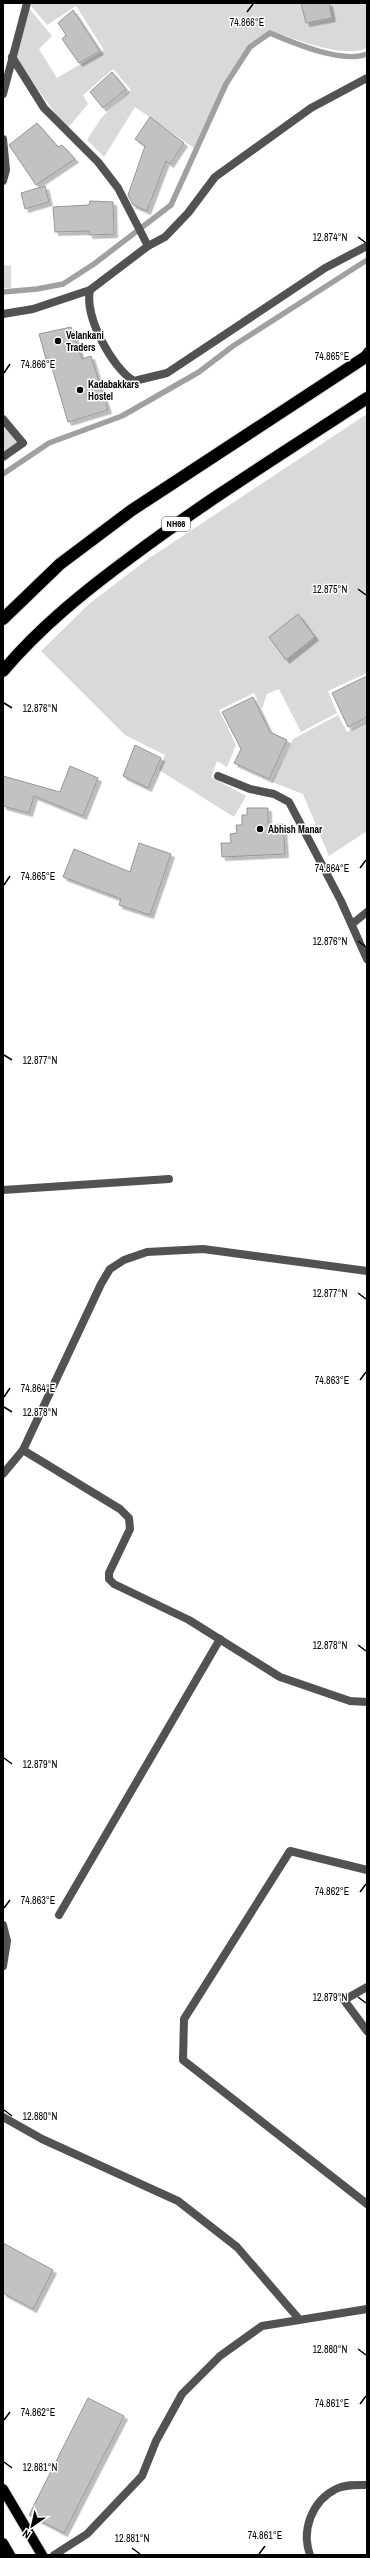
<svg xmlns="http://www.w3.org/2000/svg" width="370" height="2558" font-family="'Archivo Narrow',sans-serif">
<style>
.green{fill:#d9d9d9}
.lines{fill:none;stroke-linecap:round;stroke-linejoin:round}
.stream{stroke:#a0a0a0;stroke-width:5.5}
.building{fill:#c2c2c2;stroke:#969696;filter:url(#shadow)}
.primary-casing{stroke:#dbdbdb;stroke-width:12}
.highway-casing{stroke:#dbdbdb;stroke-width:14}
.street{stroke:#525252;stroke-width:8}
.primary{stroke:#000;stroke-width:10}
.highway{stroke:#000;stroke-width:12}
.ticks{fill:none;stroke:#000;stroke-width:1.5}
.poi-dot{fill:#000;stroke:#fff;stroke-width:1.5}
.labels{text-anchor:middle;stroke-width:3;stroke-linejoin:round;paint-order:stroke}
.shield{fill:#fff;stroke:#4c4c4c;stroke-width:1}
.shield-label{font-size:9px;font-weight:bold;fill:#000}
.poi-label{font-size:10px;font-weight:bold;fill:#000;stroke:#fff;text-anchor:start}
.ticks-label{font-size:10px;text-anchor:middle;fill:#000;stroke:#fff;stroke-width:3;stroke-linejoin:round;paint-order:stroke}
</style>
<defs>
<filter id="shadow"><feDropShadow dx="3.5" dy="3.5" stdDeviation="0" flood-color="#0004"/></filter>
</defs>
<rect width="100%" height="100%" fill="#fff"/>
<g class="green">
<path d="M32,3H367V48C343,59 296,39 271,31L249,45L229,76L194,148L135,107L104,157L87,140L102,117L131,90L113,69L83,95L88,104L67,129L16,60L29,8L52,36L39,49L57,78L104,50L76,6L47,25L31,6Z"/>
<polygon points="3,265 11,266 11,288 3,288"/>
<polygon points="367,414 367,673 328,691 337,713 301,732 279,689 267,694 262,709 254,693 219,710 236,745 227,767 217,761 211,777 246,796 234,817 159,770 165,755 125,735 41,651 89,604 148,559"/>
<polygon points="3,420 22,443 3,457"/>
<polygon points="338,715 347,732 367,722 367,831 329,856 303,794 272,782 293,739"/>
</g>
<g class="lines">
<g class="stream">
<path d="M3,292L37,289L63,284L94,264L171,205L226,84L250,47L270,33C294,43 342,64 367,54"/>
<polyline points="3,474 49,443 122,416 199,372 233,346 367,260"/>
</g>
</g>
<g class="building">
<polygon points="301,3 329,3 332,18 306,23"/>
<polygon points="73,10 100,51 79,63 62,39 66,35 58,23"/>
<polygon points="112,72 126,89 103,108 90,92"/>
<polygon points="150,117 184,143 170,164 166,161 147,211 133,205 128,195 145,146 135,139"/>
<polygon points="37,123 58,147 62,145 75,159 36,185 9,145"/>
<polygon points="45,186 49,202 25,209 21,193"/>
<polygon points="90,201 113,202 114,234 89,235 89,231 55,232 53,207 89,205"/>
<polygon points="71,327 82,359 91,356 108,410 68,422 49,358 46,359 39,334"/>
<polygon points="298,614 315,637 286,660 269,637"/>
<polygon points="367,676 367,717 348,727 332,693"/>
<polygon points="253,697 270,732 287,740 269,779 234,763 241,749 222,712"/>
<polygon points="135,745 161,758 148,788 123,776"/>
<polygon points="70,766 98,778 83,816 34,796 29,813 3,806 3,776 60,792"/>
<polygon points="247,808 268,808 268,825 283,824 285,854 222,857 221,843 231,843 230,834 237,833 236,825 242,825 242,815 247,815"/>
<polygon points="139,843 171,854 150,915 119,905 121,899 63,877 74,849 130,872"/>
<polygon points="3,2243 53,2270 33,2309 3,2293"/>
<polygon points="88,2398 124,2416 64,2533 29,2515"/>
</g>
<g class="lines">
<defs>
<g id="primary">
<polyline points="3,2489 42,2555"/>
<polyline points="3,2543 10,2555"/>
</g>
<g id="highway">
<polyline points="3,619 60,564 132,510 367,356"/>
<path d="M3,671C40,627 85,591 131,557C207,500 288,450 367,398"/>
</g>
</defs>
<use href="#primary" class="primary-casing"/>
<use href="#highway" class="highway-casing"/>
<g class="street">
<polyline points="12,57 44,108 98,162 118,188 148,246"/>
<path d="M367,78L311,108L215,177L188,213L165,237L148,246L90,290C84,316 112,368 134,381L167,373L325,268L367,246"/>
<polyline points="3,94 27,3"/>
<polyline points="3,139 6,170 3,181"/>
<polyline points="3,314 33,309 90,290"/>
<polyline points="3,419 23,443 3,457"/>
<polyline points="218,776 250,789 274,794 289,802 341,901 367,959"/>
<polyline points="352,924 367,912"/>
<polyline points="3,1190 169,1179"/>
<polyline points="23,1450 101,1284 110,1269 124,1260 147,1252 203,1249 367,1271"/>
<polyline points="3,1474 23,1450 120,1509 129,1518 130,1529 109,1573 109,1579 114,1584 189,1620 280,1677 350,1701 367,1702"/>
<polyline points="367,1870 290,1851 184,2019 183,2060 367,2204"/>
<polyline points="59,1915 220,1639"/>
<polyline points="3,1925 7,1941 3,1966"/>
<polyline points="367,1987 344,2000 367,2031"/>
<polyline points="3,2117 42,2139 178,2201 237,2247 299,2319"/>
<polyline points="54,2555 87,2534 142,2476 156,2441 182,2394 220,2356 262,2326 367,2309"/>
<path d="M310,2555C301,2530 312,2501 336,2489C346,2484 357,2485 367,2485"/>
</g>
<use href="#primary" class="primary"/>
<use href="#highway" class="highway"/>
</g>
<path class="ticks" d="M247,12L253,4M358,237L366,243M360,356L366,348M4,373L10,364M358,589L366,595M4,703L12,708M360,868L366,860M4,885L10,876M358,941L366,947M4,1055L12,1060M358,1293L366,1299M360,1380L366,1372M4,1397L10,1388M4,1407L12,1412M358,1645L366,1651M4,1758L12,1764M360,1892L366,1884M4,1908L10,1900M358,1997L366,2003M4,2110L12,2116M358,2349L366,2355M360,2404L366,2396M4,2420L10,2412M4,2462L12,2468M132,2548L140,2554M259,2554L265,2546"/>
<g class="poi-dot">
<circle cx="58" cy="341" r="4"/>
<circle cx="80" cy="390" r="4"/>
<circle cx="260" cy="829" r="4"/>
</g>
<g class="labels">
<rect class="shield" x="162" y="517" width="28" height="14" rx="3"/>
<g class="shield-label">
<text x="176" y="527">NH66</text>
</g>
<g class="poi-label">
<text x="66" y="339">Velankani<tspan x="66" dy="12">Traders</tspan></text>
<text x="88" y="388">Kadabakkars<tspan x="88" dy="12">Hostel</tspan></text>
<text x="268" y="833">Abhish Manar</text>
</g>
</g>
<g class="ticks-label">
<text x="247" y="26">74.866°E</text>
<text x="330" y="241">12.874°N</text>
<text x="332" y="360">74.865°E</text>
<text x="38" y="368">74.866°E</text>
<text x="330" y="593">12.875°N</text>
<text x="40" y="712">12.876°N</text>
<text x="332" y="872">74.864°E</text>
<text x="38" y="880">74.865°E</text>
<text x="330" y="945">12.876°N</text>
<text x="40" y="1064">12.877°N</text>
<text x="330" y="1297">12.877°N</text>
<text x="332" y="1384">74.863°E</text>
<text x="38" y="1392">74.864°E</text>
<text x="40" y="1416">12.878°N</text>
<text x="330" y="1649">12.878°N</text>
<text x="40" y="1768">12.879°N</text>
<text x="332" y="1895">74.862°E</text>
<text x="38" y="1904">74.863°E</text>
<text x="330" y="2001">12.879°N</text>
<text x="40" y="2120">12.880°N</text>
<text x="330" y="2353">12.880°N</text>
<text x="332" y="2407">74.861°E</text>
<text x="38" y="2416">74.862°E</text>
<text x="40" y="2471">12.881°N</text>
<text x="265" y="2539">74.861°E</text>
<text x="132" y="2542">12.881°N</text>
</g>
<rect width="370" height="2558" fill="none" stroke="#000000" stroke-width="8"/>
<g transform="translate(32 2526) rotate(214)" stroke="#ffffff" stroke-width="3" paint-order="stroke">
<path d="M0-3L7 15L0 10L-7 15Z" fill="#000000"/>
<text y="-6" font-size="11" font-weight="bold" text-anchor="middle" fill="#000000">N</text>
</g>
</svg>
